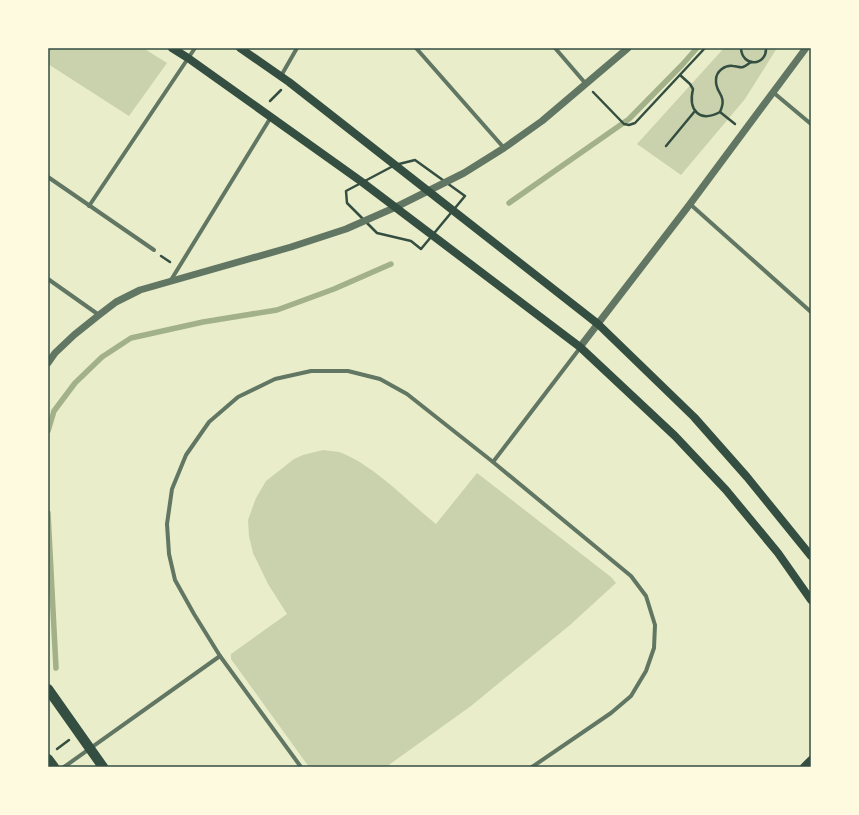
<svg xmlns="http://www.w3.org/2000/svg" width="859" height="815" font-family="Quicksand,sans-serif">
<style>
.green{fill:#cad2ad}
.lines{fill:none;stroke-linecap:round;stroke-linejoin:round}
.stream{stroke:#a3b18a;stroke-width:5.5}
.path{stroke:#344e41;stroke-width:2.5}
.minor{stroke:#617663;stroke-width:4}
.tertiary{stroke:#617663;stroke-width:7}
.secondary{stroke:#344e41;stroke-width:8}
.primary{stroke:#344e41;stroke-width:10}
.neatline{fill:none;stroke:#344e41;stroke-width:1.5}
</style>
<rect width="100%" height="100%" fill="#e9edc9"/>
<g class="green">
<polygon points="48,48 143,48 167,63 129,116 48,64"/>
<polygon points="724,48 777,48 745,99 681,175 637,144"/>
<path d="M323,450C328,451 334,451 339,452C373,464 407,501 436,524L477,473L611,577L616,583L570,625L471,706L386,767H309L231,659V654L287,614L268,584L253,553L249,536L248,520L256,498L266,481L294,459L303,455Z"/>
</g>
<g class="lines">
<g class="stream">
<polyline points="509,203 629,119 682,65 697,48"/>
<polyline points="48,431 54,411 75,383 102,357 131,338 203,322 277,310 334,289 391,264"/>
<polyline points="48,513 56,668"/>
</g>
<g class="path">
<path d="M741,48C742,68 767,66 766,48"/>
<path d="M680,75L690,84L693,89C688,110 699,123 720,112L735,124"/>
<polyline points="593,92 624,124 629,125 635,123 705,48"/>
<polyline points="270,101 281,90"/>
<path d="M720,112C728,94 715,94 716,80C716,71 725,65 733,66C737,66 740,68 743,67C746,66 748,64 751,62"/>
<polyline points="666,146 695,111"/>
<polygon points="415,160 465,196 421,249 411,241 377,233 347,203 346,191 395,165"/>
<polyline points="161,256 170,262"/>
<polyline points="57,749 69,740"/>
</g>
<g class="minor">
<polyline points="416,48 504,148"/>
<polyline points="555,48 586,84"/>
<polyline points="281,76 297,48"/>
<polyline points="774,93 811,124"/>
<polyline points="48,177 154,250"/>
<polyline points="690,204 811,312"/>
<polyline points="89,206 195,48"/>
<polyline points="48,279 99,315"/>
<polyline points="171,280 271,117"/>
<polyline points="493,462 580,348"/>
<polyline points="64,767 220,656"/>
<polyline points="301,767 220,656 194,614 175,580 169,554 167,524 172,489 186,455 209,422 238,397 275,379 311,371 348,371 380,379 407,394 493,462 631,576 646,596 655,625 654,648 646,671 631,696 611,713 532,767"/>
</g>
<g class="tertiary">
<polyline points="580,347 690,204 806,48"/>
<polyline points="48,363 55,353 74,335 99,315 116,302 140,290 291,247 346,229 396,207 464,173 504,148 542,121 628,48"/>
</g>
<g class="secondary">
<polyline points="172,48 188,58 362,182 580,347 675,436 726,490 778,553 811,600"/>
<polyline points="240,48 289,82 598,324 694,417 747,477 811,556"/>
<polyline points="804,767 811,760"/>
</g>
<g class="primary">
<polyline points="48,689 103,767"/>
<polyline points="48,759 54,767"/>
</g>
</g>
<rect width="859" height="815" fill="none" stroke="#fefae0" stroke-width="98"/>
<rect x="49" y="49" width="761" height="717" class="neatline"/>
</svg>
